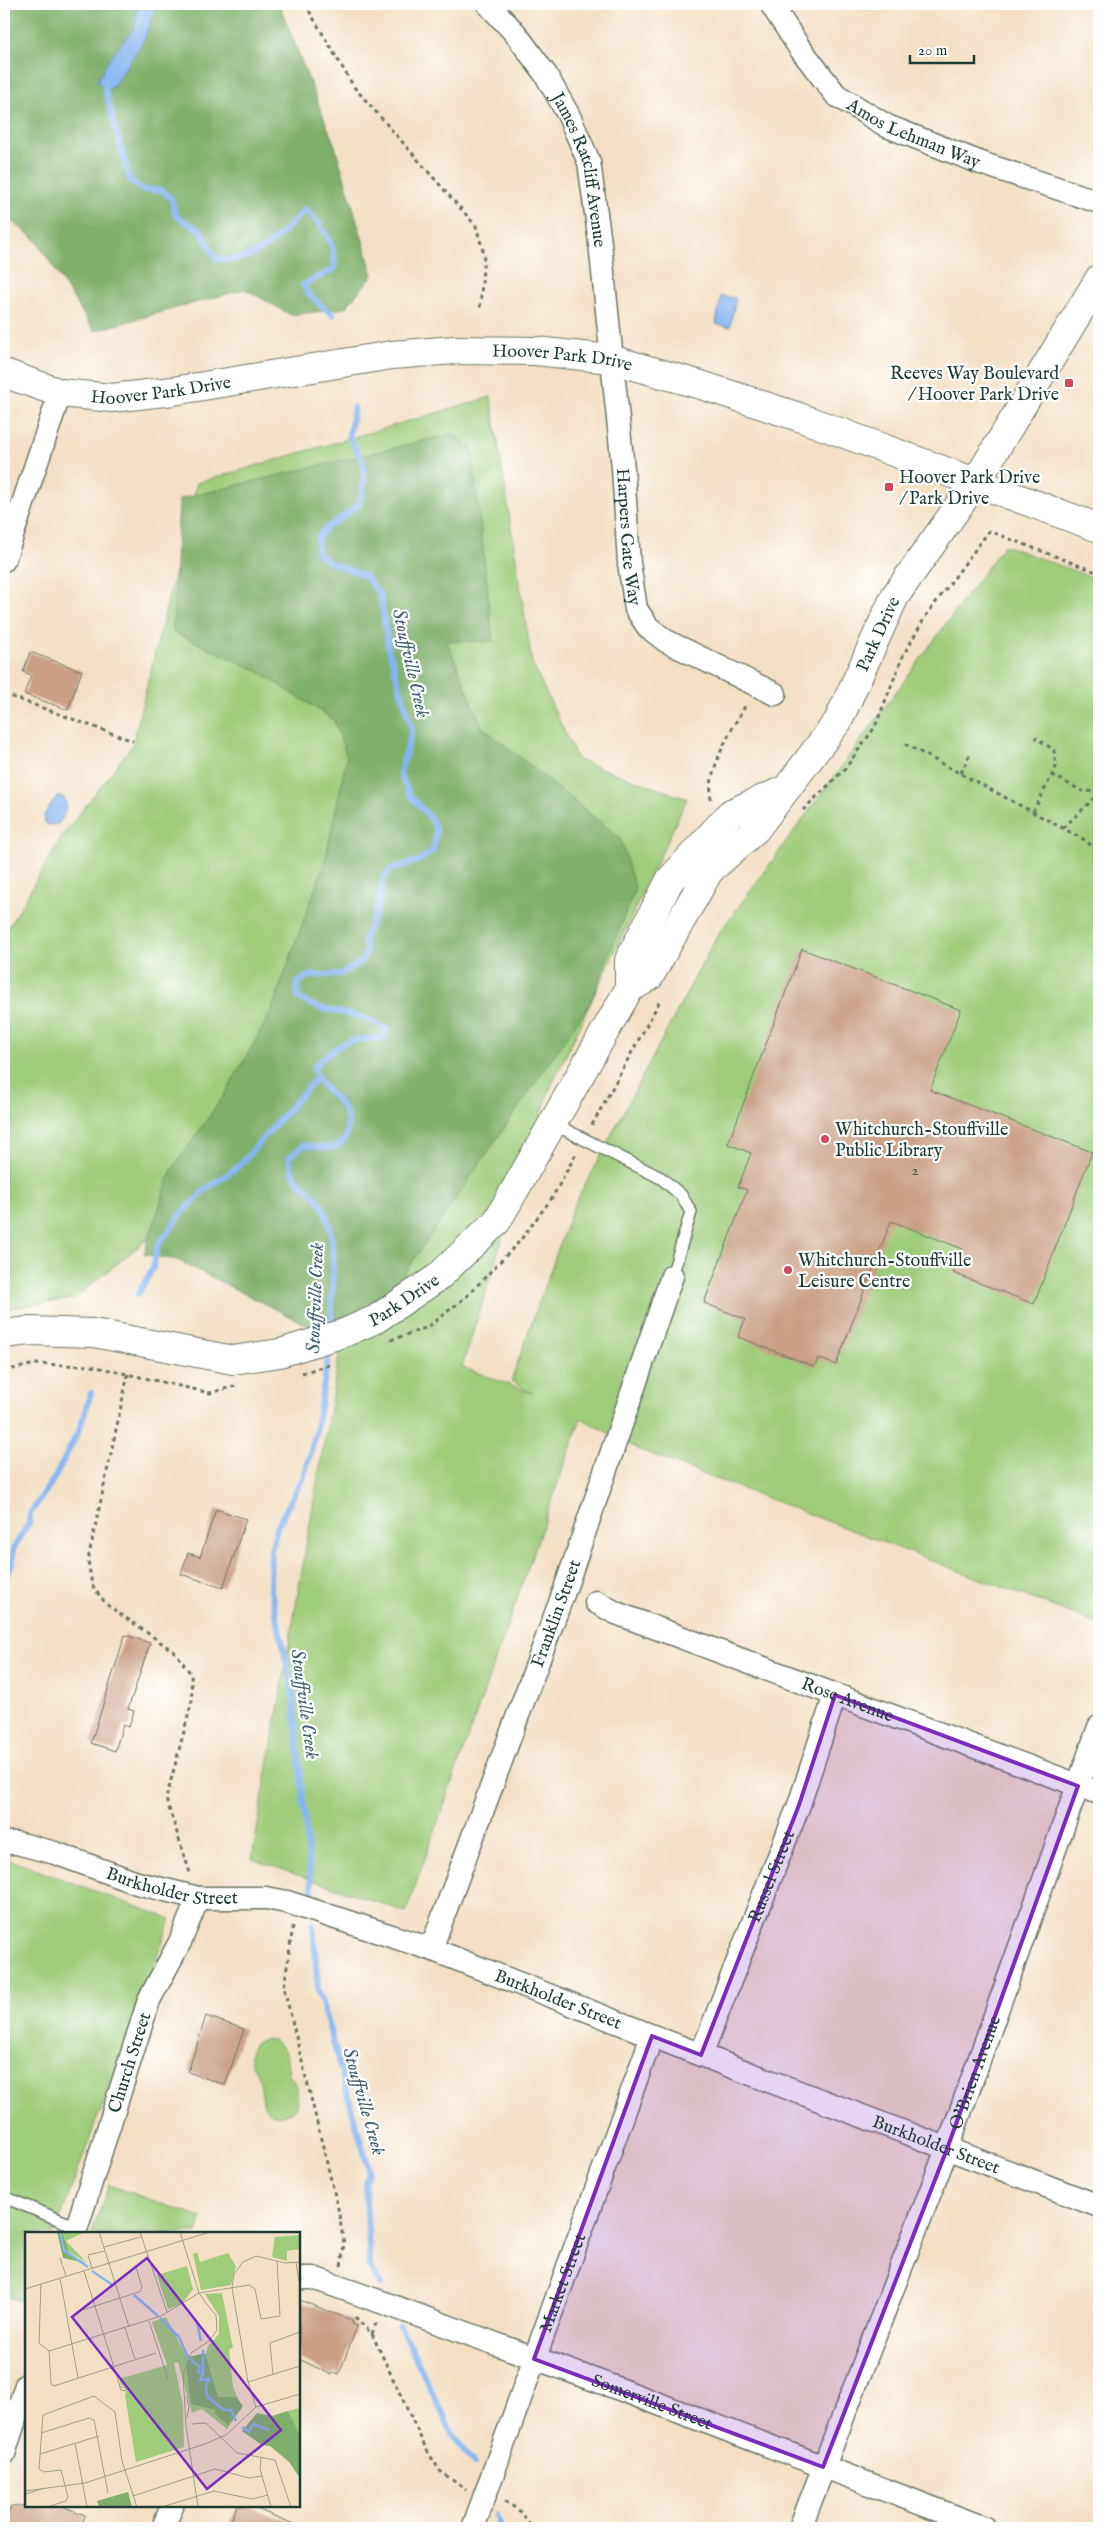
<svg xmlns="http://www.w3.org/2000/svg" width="1103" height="2532" font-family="'IM FELL English',serif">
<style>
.green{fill:#9fcc7a;stroke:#5f8457}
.forest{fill:#7fb06a;stroke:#4f764f}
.water{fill:#85b5f0;stroke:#527992}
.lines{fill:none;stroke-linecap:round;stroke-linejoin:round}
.stream{stroke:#85b5f0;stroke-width:6}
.building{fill:#ca9f83}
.service-casing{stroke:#697666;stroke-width:14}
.minor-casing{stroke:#697666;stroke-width:25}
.tertiary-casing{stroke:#697666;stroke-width:30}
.path{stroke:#697666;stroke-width:3;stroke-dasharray:4 4;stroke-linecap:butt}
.service{stroke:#fff;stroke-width:11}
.minor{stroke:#fff;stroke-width:22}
.tertiary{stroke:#fff;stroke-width:28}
.marked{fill:#7b2cbf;fill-opacity:0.2;stroke:#7b2cbf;stroke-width:4;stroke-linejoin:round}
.poi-dot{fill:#d1495b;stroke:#fff;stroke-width:2}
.labels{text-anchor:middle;stroke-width:4.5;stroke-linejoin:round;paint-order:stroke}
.number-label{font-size:15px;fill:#4a5648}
.street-label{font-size:18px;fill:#1f3d34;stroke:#fff}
.poi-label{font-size:18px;fill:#1f3d34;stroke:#fff;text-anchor:start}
.water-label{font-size:19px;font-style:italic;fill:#3e616c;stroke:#fff}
.inset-river{fill:none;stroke:#85b5f0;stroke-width:2.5}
.inset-road{fill:none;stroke:#9e9f8a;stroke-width:1}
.view{fill:#7b2cbf;fill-opacity:0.15;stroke:#7b2cbf;stroke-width:2.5}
.inset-edge{fill:none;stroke:#1f3d34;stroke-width:2.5}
</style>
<rect width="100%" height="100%" fill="#fff"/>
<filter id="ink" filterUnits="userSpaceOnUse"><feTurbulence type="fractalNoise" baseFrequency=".02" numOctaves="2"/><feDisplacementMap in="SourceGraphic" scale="10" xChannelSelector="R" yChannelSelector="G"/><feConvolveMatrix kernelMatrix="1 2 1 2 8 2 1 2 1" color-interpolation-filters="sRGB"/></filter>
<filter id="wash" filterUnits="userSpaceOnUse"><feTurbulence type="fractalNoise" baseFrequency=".0096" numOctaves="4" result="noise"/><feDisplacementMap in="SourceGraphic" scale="20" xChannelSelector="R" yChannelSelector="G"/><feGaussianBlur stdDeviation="1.12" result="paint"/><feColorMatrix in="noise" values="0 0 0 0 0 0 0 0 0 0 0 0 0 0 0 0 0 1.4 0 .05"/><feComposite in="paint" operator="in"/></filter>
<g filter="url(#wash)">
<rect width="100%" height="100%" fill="#f3e0c4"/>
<g class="green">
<polygon points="491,397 532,663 578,760 687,799 549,1091 462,1367 534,1394 511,1381 573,1207 717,936 1004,545 1099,580 1099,1476 1091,1488 1099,1500 1099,1624 640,1450 581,1418 406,1912 252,1859 345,1321 174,1218 73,1299 4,1309 4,935 63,835 132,746 197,483"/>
<polygon points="10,1860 171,1919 55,2233 26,2233 26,2304 4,2295 4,1861"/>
<path d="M266,2039L274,2040L286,2052L289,2075L297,2086V2106C288,2116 273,2121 265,2106C261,2099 262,2088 259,2079C257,2071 249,2063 250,2054C252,2044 258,2041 266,2039Z"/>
<polygon points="109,2185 202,2218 197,2233 92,2233"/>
</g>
<g class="forest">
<polygon points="4,4 279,4 335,146 373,275 345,308 291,315 245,289 94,331 36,240 4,215"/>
<polygon points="452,434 472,448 493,641 447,641 482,727 620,838 635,889 590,1003 395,1287 319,1331 177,1260 144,1254 171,1171 227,1091 270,1014 325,861 347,757 334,720 256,670 173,632 179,499"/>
</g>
<g class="water">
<polygon points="138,4 152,4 155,9 144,40 113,87 105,90 97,81 109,59 135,27"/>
<polygon points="721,296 736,298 730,327 716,324"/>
<path d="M57,796L64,798C69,808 64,816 58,824L48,825L45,823L44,815Z"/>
</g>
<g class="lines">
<g class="stream">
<path d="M105,90L130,180L143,190H161L171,198L176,216L200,230L216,258C253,268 283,234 305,209C322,224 338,247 334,269L303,285L309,295L333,315"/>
<polyline points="138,1294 153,1268 158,1245 183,1212 206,1189 239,1166 316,1078"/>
<path d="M331,1331C331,1295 340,1238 322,1206C311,1184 293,1190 289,1157L304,1145C319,1147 343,1153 347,1133C353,1098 319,1096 314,1067C343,1040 344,1040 383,1038L386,1030C362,1008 323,1017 298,997L297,983L308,976L341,974L362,961L366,950L364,939L375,916L384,876L391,869L418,861L433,851L436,831L432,820L409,794L400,774L412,730L389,650L380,595L365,576L329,562L318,553L317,539L326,528L359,505L365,481L363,462L349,436L354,407"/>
<polyline points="4,1582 13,1561 13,1549 29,1523 30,1514 55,1477 79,1430 91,1393"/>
<polyline points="312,1892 292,1687 270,1586 271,1550 278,1525 304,1476 315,1436 330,1346"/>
<polyline points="313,1924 318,1988 369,2170 365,2182 370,2267 381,2285"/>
<polyline points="400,2326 453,2435 474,2464"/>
<polyline points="496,2516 501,2528"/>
</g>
</g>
<g id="blocks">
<g class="building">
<polygon points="30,652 82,671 68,710 24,694 31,675 23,672"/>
<polygon points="802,949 961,1010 930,1090 1092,1152 1034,1304 953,1273 963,1249 891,1221 836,1365 818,1358 815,1367 738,1337 745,1319 704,1303 747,1190 738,1187 751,1153 728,1144"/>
<polygon points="216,1509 246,1519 223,1588 181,1574 188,1553 200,1557"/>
<polygon points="125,1635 150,1643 128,1709 134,1711 129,1727 123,1725 115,1751 91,1743"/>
<polygon points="206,2016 244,2029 225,2085 188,2072"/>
<polygon points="299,2300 354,2321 352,2324 357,2326 339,2374 334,2372 332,2375 299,2359"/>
<polygon points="11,2506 62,2506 85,2515 81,2528 4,2528"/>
<polygon points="237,2506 249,2506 304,2528 228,2528"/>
</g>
</g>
</g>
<g filter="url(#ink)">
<use href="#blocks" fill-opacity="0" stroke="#697666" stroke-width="1"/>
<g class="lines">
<defs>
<g id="service">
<polyline points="552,1123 661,1178 681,1195 691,1212 672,1276"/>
<polyline points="4,2197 77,2227"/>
</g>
<g id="minor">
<path id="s1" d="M488,4L516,34L546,75L569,116L589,162L600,243L623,468L629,563L636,609L648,627L666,641L775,694"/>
<path id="s2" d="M771,4L799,47L836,95L887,126L981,163L1099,202"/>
<polyline points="4,560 60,393"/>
<path id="s3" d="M596,1602L616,1613L1099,1793"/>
<path id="s4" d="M4,1843H17L55,1853L137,1883L198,1898H266L287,1902L431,1949L701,2055L1099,2206"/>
<path id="s5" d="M431,1949L565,1589L672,1276"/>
<path id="s6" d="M701,2055L799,1805L835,1695"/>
<path id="s7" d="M75,2233L149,2000L180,1942L198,1898"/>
<path id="s8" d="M299,2278H313L384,2303L622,2390L985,2528"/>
<polyline points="4,2454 26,2385"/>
<polyline points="163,2528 172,2506"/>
<path id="s9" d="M473,2528L652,2036"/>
<path id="s10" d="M800,2528L947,2149L1099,1727"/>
</g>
<g id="tertiary">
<path id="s11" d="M4,373L60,393L112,398L173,391L392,355L455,350L536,351L610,359L701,385L799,417L1099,528"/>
<polyline points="629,989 629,960 670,880 731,813 784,790"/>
<path id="s12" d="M4,1334L29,1331L94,1333L233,1360L280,1353L344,1333L376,1319L437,1278L497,1221L629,989L649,977L709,871L756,829L838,721L895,596L975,483L1099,279"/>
</g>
</defs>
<use href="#service" class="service-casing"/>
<use href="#minor" class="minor-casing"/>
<use href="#tertiary" class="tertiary-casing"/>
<g class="path">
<polyline points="305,4 354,87 476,226 484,254 480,310"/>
<polyline points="4,694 133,741"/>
<polyline points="905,744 1085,840 1099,853"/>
<polyline points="961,773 971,752"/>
<polyline points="1052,775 1082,791 1099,792"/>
<path d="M711,799C707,769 732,728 747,703"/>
<polyline points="803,810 844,770 875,727 903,656 925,617 989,531 1099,573"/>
<polyline points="1033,812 1056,767 1054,750 1035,737"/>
<polyline points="1063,828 1099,794"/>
<polyline points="592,1125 661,999"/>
<polyline points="391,1340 428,1327 467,1296 519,1242 552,1198 577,1152"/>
<polyline points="4,1371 35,1364 92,1366 210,1393 239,1385"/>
<polyline points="302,1373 332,1364"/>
<polyline points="128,1374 88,1560 92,1585 106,1604 176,1653 191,1674 192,1701 166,1799 190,1873"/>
<polyline points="293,1926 284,1988 338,2208 344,2244 341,2267"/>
<polyline points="355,2317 372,2334 426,2449 440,2471 466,2490"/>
<polyline points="372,2334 376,2323"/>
<polyline points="505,2501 521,2512 532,2528"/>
</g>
<use href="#service" class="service"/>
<use href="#minor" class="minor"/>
<use href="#tertiary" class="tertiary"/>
</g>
</g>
<path class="marked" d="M835,1695L1078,1786L947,2149L823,2467L534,2359L652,2036L701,2055L799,1805Z"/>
<g class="poi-dot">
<rect x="1064" y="378" width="10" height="10" rx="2.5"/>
<rect x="884" y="482" width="10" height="10" rx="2.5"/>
<circle cx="825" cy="1139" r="5"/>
<circle cx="788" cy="1270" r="5"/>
</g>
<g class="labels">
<g class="number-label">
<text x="915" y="1175">2</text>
</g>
<g class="street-label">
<text dy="6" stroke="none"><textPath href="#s2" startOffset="199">Amos Lehman Way</textPath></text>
<text dy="6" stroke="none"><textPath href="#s1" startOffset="194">James Ratcliff Avenue</textPath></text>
<text dy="6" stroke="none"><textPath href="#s11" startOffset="566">Hoover Park Drive</textPath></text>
<text dy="6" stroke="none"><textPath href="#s11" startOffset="161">Hoover Park Drive</textPath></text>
<text dy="6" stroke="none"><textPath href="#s1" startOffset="566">Harpers Gate Way</textPath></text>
<text dy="6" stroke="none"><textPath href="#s12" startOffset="1244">Park Drive</textPath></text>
<text dy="6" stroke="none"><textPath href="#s12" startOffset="415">Park Drive</textPath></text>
<text dy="6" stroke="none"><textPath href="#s5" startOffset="358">Franklin Street</textPath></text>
<text dy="6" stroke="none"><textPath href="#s3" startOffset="270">Rose Avenue</textPath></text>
<text dy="6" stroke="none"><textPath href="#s6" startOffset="192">Russel Street</textPath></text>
<text dy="6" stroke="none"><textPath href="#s4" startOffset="175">Burkholder Street</textPath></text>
<text dy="6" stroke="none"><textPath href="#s4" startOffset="580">Burkholder Street</textPath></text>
<text dy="6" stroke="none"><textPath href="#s7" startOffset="179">Church Street</textPath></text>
<text dy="6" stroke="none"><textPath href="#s10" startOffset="488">O'Brien Avenue</textPath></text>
<text dy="6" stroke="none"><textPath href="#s4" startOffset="985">Burkholder Street</textPath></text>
<text dy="6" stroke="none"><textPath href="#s9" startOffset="261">Market Street</textPath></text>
<text dy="6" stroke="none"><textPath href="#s8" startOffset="375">Somerville Street</textPath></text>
</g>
<g class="poi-label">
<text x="1059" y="379" text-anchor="end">Reeves Way Boulevard<tspan x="1059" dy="21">/ Hoover Park Drive</tspan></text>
<text x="899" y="483">Hoover Park Drive<tspan x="899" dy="21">/ Park Drive</tspan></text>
<text x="835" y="1135">Whitchurch-Stouffville<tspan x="835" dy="21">Public Library</tspan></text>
<text x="798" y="1266">Whitchurch-Stouffville<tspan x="798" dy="21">Leisure Centre</tspan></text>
</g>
<g class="water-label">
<text transform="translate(412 663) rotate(77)" y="7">Stouffville Creek</text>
<text transform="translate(314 1298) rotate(-88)" y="7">Stouffville Creek</text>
<text transform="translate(306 1704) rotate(82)" y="7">Stouffville Creek</text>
<text transform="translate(365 2101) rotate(74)" y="7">Stouffville Creek</text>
</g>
</g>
<g transform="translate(25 2232)">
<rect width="275" height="275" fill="#f3e0c4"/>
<path d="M34,0H60L41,9L61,30L38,16ZM275,3V17L262,19V29L247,25L250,5ZM172,20L175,30L203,21L211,34L206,53L176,58L168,22ZM162,34L168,57L157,72L143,77L132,43ZM197,61L208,116L204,117L208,155L217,176L202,197L177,177L167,181L153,130L149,131L158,173L159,215L111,230L100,163L103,155L96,153L94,147L142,133L127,90L141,85L163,127L180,125L183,114L194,102V84L180,62ZM275,176V202L263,179Z" fill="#9fcc7a"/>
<path d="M32,0H37L44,21L60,31L38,26ZM180,121L193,165H211L218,174L203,193L189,181L192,178L166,172L161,132L164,125ZM263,179L275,202V246L264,230L245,214L237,213L217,199L232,181L247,184ZM103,260L107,275H74L72,269Z" fill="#7fb06a"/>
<path class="inset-river" d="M35,0L39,18L63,35M67,39L89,54M109,63L133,84M135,86L154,105L163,125L175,135L173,139L177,142M172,90L176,109M178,118V142L175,148L184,147L181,152L182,164L199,178H206L211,189M217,195L224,200L228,192L244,198"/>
<path class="inset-road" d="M74,0L104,95M115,0L142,80M155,0L174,61L180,70M79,15L116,5M35,26L41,44M271,31L275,54M67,36L63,23L80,19M59,39L96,158L101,159V156L94,154M35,46L53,146M16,52L14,111L24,119M0,57L185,0M51,80L114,60L117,56L111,35M124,89L143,147M100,96L110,127M24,119L136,84L174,61L224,53L230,57L236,87L255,84L252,29M24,119L26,152L29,154L131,121M248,143L245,111L275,100M223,150L275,134M161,164L164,174L162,186M231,175L223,150L207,56L209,42L218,30L231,24L260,31L275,30M167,192L181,191L212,221L250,228L266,275M16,201L64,186L69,188L83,261M50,211L62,275M15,222L74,204M236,226L235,237L246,275M0,259L60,251L180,212L201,203L231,175L275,162M0,262L20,256M108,264L190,237L224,246L237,244M22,275L41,269L43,265L36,238L19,240L14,237L18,183L69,164L90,180L97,229L112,275M137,275L189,259L227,267L243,263M173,275L161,194L158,142L166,121L184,109L192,98L191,83L180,70"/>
<path class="view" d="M122,26L256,198L182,257L47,85Z"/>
<rect width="275" height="275" class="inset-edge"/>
</g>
<rect width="1103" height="2532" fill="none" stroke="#fff" stroke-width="20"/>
<path d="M910 55v8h64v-8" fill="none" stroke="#1f3d34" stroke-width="2.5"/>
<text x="918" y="55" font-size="15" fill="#1f3d34" stroke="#ffffff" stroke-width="4" paint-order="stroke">20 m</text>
</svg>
